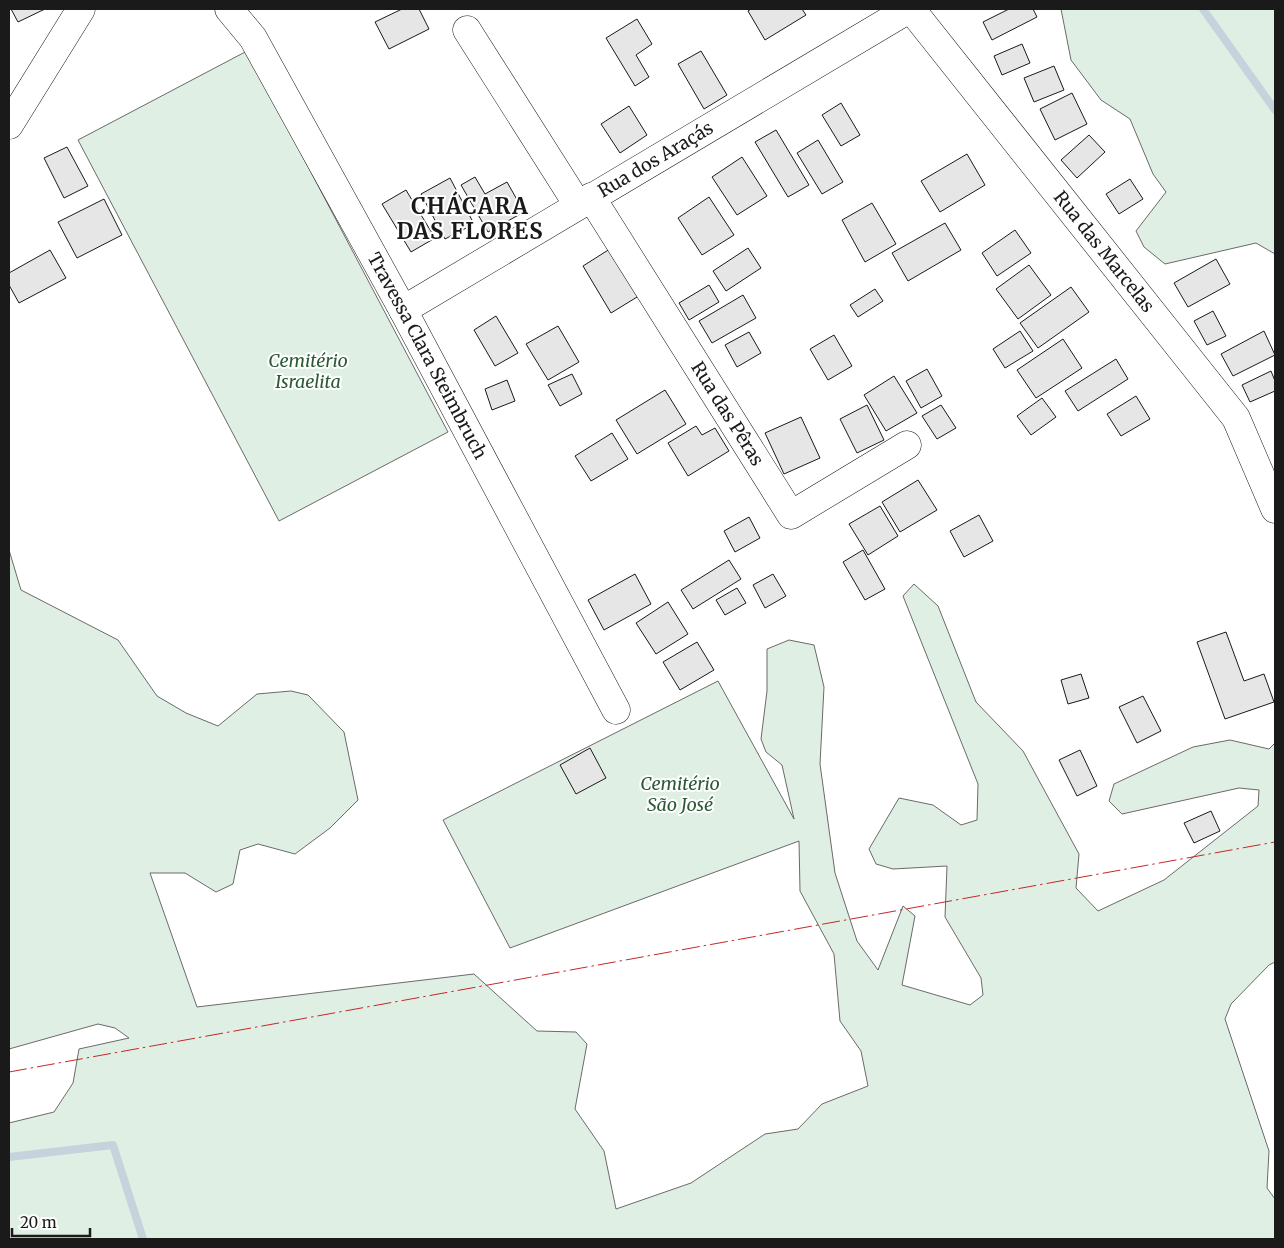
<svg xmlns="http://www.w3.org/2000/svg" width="1284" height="1248" font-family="Merriweather,serif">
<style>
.green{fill:#e0efe3;stroke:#6a6a6a}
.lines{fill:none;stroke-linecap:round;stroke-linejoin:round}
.stream{stroke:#c6d2dc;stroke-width:8}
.building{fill:#e6e6e6;stroke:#1a1a1a}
.minor-casing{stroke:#1a1a1a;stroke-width:29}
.minor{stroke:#fff;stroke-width:28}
.power{stroke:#c62828;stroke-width:1;stroke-dasharray:18 4 2.5 4;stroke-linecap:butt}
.labels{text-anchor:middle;stroke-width:4;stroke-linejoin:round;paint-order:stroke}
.street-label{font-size:18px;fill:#1a1a1a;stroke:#fff}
.park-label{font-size:18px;font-style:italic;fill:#2b5a34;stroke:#fff}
.district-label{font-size:22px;font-weight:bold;letter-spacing:1px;fill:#1a1a1a;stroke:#fff}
</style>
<rect width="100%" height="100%" fill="#fff"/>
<g class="green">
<polygon points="1061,9 1275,9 1275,254 1256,243 1165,264 1144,247 1136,231 1166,192 1153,174 1130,119 1101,100 1071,60"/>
<polygon points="247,51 448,432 279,521 78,140"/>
<polygon points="9,550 21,590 118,640 157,696 186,713 218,726 257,694 291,691 308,695 344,732 358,800 330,828 295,854 258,844 240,850 233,884 216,892 185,873 150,873 197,1007 474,974 537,1031 576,1032 587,1044 575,1109 604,1151 616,1209 691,1183 765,1134 798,1129 822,1104 868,1086 861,1051 840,1021 834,954 800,891 799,841 510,948 443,820 718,681 794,819 782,765 766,752 761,739 767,691 767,649 789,640 814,645 824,687 820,764 835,873 857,941 878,970 903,906 915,916 902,985 970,1005 983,995 981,978 945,917 947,866 893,869 876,864 869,849 899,798 933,805 961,825 977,820 978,784 903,596 914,584 938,606 976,702 1023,751 1079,854 1076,888 1098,911 1164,880 1258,806 1259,790 1239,788 1122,814 1109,801 1114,784 1193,747 1230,740 1269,749 1275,743 1275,962 1269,965 1231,1004 1225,1019 1269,1151 1267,1188 1275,1199 1275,1239 9,1239 9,1123 54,1112 73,1083 79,1049 129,1038 115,1028 98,1024 9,1049"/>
</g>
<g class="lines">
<g class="stream">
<polyline points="1203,9 1275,110"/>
<polyline points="9,1157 113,1145 143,1239"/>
</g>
</g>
<g class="building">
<polygon points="11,9 45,9 18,22"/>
<polygon points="402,9 419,9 429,29 389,49 375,22"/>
<polygon points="751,9 802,9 806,15 765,40 748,11"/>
<polygon points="1009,9 1033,9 1037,17 992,40 983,22"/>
<polygon points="637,19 652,44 636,55 649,77 635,86 606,38"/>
<polygon points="1022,44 1030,63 1002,75 994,56"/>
<polygon points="701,51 727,95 704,109 678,64"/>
<polygon points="1054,66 1064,90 1034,102 1024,78"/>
<polygon points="1072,93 1087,124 1055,140 1040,109"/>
<polygon points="841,103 860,135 841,146 822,115"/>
<polygon points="629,106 647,135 620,153 601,124"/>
<polygon points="776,130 809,185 788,197 755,142"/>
<polygon points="1089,135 1105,152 1077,178 1061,160"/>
<polygon points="818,140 843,182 822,194 797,153"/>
<polygon points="67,147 88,186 64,198 44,158"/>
<polygon points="967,154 985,185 940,212 921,181"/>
<polygon points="742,157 767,196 737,215 712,177"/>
<polygon points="475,177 485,194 507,182 524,212 488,232 461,185"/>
<polygon points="450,178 474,224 445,239 421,194"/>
<polygon points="1130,179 1143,199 1119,214 1106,194"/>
<polygon points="406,190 435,238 411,252 382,204"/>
<polygon points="709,197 734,235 702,255 678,218"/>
<polygon points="104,199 122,235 77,258 58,222"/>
<polygon points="872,203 896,244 865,262 842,220"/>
<polygon points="945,223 961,250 908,281 892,253"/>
<polygon points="1015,230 1031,253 997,276 982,253"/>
<polygon points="613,247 642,294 611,313 583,266"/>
<polygon points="748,248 761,268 726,291 713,271"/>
<polygon points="50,250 66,278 19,303 9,285 9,273"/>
<polygon points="1216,259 1230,284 1188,307 1174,283"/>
<polygon points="1029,265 1051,295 1018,319 996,289"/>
<polygon points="709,285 719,302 689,320 679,303"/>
<polygon points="1071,287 1089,312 1038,348 1020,323"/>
<polygon points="875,289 883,301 858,317 850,305"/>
<polygon points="743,295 756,318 712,343 699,321"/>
<polygon points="1213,311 1226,336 1207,345 1194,321"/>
<polygon points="496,316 518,353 495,366 474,330"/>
<polygon points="558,326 579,362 548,380 526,344"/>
<polygon points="1020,331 1033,351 1005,368 993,349"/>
<polygon points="1264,331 1275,355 1233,376 1221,354"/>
<polygon points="749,332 761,353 737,367 725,345"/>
<polygon points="834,335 852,366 828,380 810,349"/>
<polygon points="1063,339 1082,368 1036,398 1017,370"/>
<polygon points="1116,359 1128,379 1078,411 1065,391"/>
<polygon points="927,369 942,396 921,408 906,381"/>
<polygon points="1271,371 1275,381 1275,391 1250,402 1242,385"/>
<polygon points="572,374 582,394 560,406 548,385"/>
<polygon points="894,376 917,413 886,431 864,395"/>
<polygon points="507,380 515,401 492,410 485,389"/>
<polygon points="665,390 686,424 637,454 616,420"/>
<polygon points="1136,396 1150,419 1121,436 1107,414"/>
<polygon points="1042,398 1056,417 1031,435 1017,416"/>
<polygon points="867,405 884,440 857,453 840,419"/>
<polygon points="941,405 956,428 937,439 922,416"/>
<polygon points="801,417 820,458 784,474 765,433"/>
<polygon points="696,426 702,435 715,428 729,451 688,476 668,443"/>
<polygon points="612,433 628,459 591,481 575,456"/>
<polygon points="918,480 937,510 900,532 882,502"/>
<polygon points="880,506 898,536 868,555 849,524"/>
<polygon points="979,515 993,541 964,557 950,531"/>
<polygon points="749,517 760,538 735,552 724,531"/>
<polygon points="863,550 885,589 865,600 843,562"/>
<polygon points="729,560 741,579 693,609 681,590"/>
<polygon points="635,574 651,604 604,630 588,600"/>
<polygon points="773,574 786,596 765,608 753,585"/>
<polygon points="737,588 746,603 725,615 716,600"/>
<polygon points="668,602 688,634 656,654 636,623"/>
<polygon points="1226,632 1244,681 1264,674 1274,702 1225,719 1197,642"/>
<polygon points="697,642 714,670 680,690 663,662"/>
<polygon points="1081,674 1089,698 1068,704 1061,680"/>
<polygon points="1143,696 1161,731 1137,743 1119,707"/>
<polygon points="590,748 606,778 576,794 560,765"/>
<polygon points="1080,750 1097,786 1077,796 1059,760"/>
<polygon points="1211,811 1220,831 1194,843 1184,823"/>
</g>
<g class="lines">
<defs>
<g id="minor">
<path id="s1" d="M229,9L253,38L403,310L616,710"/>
<path id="s2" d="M911,9L1236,418L1275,509"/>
<polyline points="467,30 578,205"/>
<polyline points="9,125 81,9"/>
<path id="s3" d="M591,197L791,515L907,445"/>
<path id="s4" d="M403,310L909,9"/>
</g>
</defs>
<use href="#minor" class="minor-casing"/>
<use href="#minor" class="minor"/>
<polyline class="power" points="9,1072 1275,842"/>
</g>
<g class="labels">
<g class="street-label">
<text dy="6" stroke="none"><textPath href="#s4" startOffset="294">Rua dos Araçás</textPath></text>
<text dy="6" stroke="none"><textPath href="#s2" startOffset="310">Rua das Marcelas</textPath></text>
<text dy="6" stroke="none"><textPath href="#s1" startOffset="400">Travessa Clara Steimbruch</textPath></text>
<text dy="6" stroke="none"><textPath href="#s3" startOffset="256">Rua das Pêras</textPath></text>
</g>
<g class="park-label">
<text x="308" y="367">Cemitério<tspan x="308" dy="21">Israelita</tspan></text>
<text x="680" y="790">Cemitério<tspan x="680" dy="21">São José</tspan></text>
</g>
<g class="district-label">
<text x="470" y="214">CHÁCARA<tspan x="470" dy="25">DAS FLORES</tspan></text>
</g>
</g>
<rect width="1284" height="1248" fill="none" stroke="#1a1a1a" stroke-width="20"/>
<path d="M12 1228v8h78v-8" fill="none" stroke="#1a1a1a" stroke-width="2.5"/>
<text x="20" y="1228" font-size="15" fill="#1a1a1a" stroke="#ffffff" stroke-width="4" paint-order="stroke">20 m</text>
</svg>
